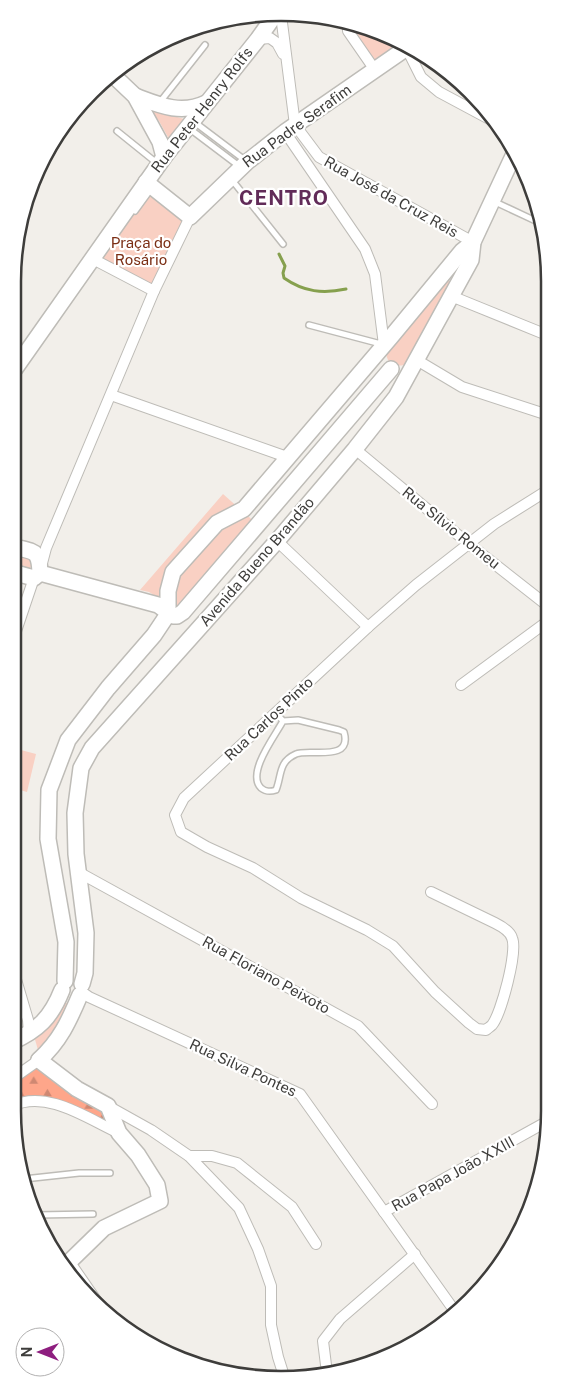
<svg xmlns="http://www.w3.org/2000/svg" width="562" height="1392" font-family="'Public Sans',sans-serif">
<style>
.forest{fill:url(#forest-firs)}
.green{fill:#f9d0c3}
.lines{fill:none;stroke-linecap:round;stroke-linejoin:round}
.stream{stroke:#86a04e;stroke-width:3}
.lane-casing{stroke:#bebcb7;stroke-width:8}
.street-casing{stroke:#bebcb7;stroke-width:12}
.secondary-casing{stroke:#bebcb7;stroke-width:18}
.lane{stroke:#fff;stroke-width:5}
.street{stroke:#fff;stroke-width:10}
.secondary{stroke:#fff;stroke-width:15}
.labels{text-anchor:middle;stroke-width:4.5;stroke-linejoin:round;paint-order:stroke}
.street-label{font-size:15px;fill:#3e3d3b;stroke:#fff}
.park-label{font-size:15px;fill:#7b2e14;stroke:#fff}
.district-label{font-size:20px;font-weight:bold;letter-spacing:1px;fill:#612b58;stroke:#fff}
.rim{fill:none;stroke:#3e3d3b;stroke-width:2.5}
</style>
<defs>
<pattern id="forest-firs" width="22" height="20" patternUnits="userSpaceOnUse" patternTransform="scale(1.25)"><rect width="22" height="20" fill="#fea68a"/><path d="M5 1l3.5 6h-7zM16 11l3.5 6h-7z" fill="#cf8872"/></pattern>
</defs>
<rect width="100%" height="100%" fill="#f2efea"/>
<polygon class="forest" points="37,1064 103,1110 106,1124 50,1100 13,1104 13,1083"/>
<g class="green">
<polygon points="350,25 367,27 403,44 375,63"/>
<polygon points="137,97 160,112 184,119 169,139 159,121"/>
<polygon points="152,187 188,217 153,289 98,262"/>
<path d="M448,280L450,281L448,287L410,360L404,365C394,367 388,364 386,354Z"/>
<polygon points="223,494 258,525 182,612 149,592 140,590"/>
<polygon points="22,555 30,559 31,566 29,570 17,569 13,563 12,556"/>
<polygon points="21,750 36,754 27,792 13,788"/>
<polygon points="60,999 73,1007 40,1057 34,1036"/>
</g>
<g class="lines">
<path class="stream" d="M279,254L285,266L283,273L284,278C304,292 323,294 346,289"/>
<defs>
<g id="lane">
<polyline points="160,102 205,45"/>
<polyline points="193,121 246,161"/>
<polyline points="190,129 239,166"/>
<polyline points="117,131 158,164"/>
<polyline points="232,180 283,244"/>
<polyline points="493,201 540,223"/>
<polyline points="135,211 151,189"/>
<polyline points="309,325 381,344"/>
<path d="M276,713L283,721C275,736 246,773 261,788C266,792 270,792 276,790C282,775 278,762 296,754C308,748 353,763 344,732L339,730L298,720L283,721"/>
<polyline points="24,1179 79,1173 110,1173"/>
<polyline points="37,1215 93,1214"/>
</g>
<g id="street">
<polyline points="281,15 295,125 319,157 473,242"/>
<polyline points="348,24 348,31 375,70"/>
<polyline points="258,39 270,38 277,43 283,54"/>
<polyline points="406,47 421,77 439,92 495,122"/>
<polyline points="285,132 365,249 375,274 384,345"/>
<polyline points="91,258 154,291 190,217"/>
<polyline points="451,296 547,335"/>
<polyline points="415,359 462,387 548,415"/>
<polyline points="111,395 287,457"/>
<polyline points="355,449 469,544 548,606"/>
<polyline points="277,541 368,627"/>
<polyline points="41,567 46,548 154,291"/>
<polyline points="12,643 34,578"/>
<polyline points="461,685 548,621"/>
<polyline points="80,873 358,1026 432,1104"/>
<path d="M431,892L495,923C501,926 510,931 512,938C518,951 501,1014 492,1025C490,1027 488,1028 486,1030L477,1029L469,1023L435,992L393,946L367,930L301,898L253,868L207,847L181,832L175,815L184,798L368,627L416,585L494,524L548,490"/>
<polyline points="12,966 28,1020 29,1034"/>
<polyline points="82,992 89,997 300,1094 454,1310"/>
<polyline points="12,1079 39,1060"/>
<path d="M12,1106C47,1089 88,1119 119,1133"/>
<polyline points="108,1106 151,1130 189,1156 239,1208 258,1249 271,1286 271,1325 278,1357 284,1376"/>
<polyline points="189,1156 212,1156 237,1163 292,1207 316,1244"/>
<polyline points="384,1212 548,1121"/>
<polyline points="69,1261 98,1303"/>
<polyline points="326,1365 323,1341 340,1319 415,1254"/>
</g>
<g id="secondary">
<polyline points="115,77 135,96 160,142 164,157"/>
<path d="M135,96C159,105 181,115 206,103"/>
<polyline points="146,182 190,217 247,162 285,132 408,47"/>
<polyline points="12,373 164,157 258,39 275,15"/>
<path d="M12,546C34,553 39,548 40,573L34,578L12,572"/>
<polyline points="40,573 158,605 173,616 177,616 183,612 391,369"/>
<polyline points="168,614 168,591 173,572 217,523 244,509 391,337 462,251 473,242"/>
<polyline points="65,981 66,942 48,839 49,790 68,740 108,688 154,635 168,614"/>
<polyline points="82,984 85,973 86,933 76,854 75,813 81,768 92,748 277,541 355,449 396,397 471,260 473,242 515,152"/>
<path d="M12,1042C38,1030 51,1018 62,990"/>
<polyline points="39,1060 77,1089 108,1106 119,1133 138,1155 157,1185 160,1201 104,1228 66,1265"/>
<path d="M39,1060C60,1041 69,1021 80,995"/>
</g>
</defs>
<use href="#lane" class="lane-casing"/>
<use href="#street" class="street-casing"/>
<use href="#secondary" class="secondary-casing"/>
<use href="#lane" class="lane"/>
<use href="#street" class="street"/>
<use href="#secondary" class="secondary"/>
</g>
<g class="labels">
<g class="street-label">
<text transform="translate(202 110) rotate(-52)" y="5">Rua Peter Henry Rolfs</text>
<text transform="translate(297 126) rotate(-36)" y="5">Rua Padre Serafim</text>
<text transform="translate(391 197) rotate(29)" y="5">Rua José da Cruz Reis</text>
<text transform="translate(451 528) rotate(39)" y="5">Rua Sílvio Romeu</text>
<text transform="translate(257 562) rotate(-49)" y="5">Avenida Bueno Brandão</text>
<text transform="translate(269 719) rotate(-43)" y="5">Rua Carlos Pinto</text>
<text transform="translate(266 975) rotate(29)" y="5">Rua Floriano Peixoto</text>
<text transform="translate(243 1068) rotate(25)" y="5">Rua Silva Pontes</text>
<text transform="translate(453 1174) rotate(-29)" y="5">Rua Papa João XXIII</text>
</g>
<g class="park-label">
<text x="141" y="248">Praça do<tspan x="141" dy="17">Rosário</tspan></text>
</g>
<g class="district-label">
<text x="284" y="205">CENTRO</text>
</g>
</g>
<path d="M0 0H562V1392H0ZM281 21H281A260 260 0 0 1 541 281V1111A260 260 0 0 1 281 1371H281A260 260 0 0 1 21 1111V281A260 260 0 0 1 281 21Z" fill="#fff" fill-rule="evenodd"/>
<path class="rim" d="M281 21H281A260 260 0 0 1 541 281V1111A260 260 0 0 1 281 1371H281A260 260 0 0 1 21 1111V281A260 260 0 0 1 281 21Z"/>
<g transform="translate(40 1352) rotate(270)"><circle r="24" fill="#ffffff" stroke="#b2b1b1"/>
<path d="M0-4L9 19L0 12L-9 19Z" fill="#8e1e7f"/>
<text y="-8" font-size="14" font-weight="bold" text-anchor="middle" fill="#3e3d3b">N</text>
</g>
</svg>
